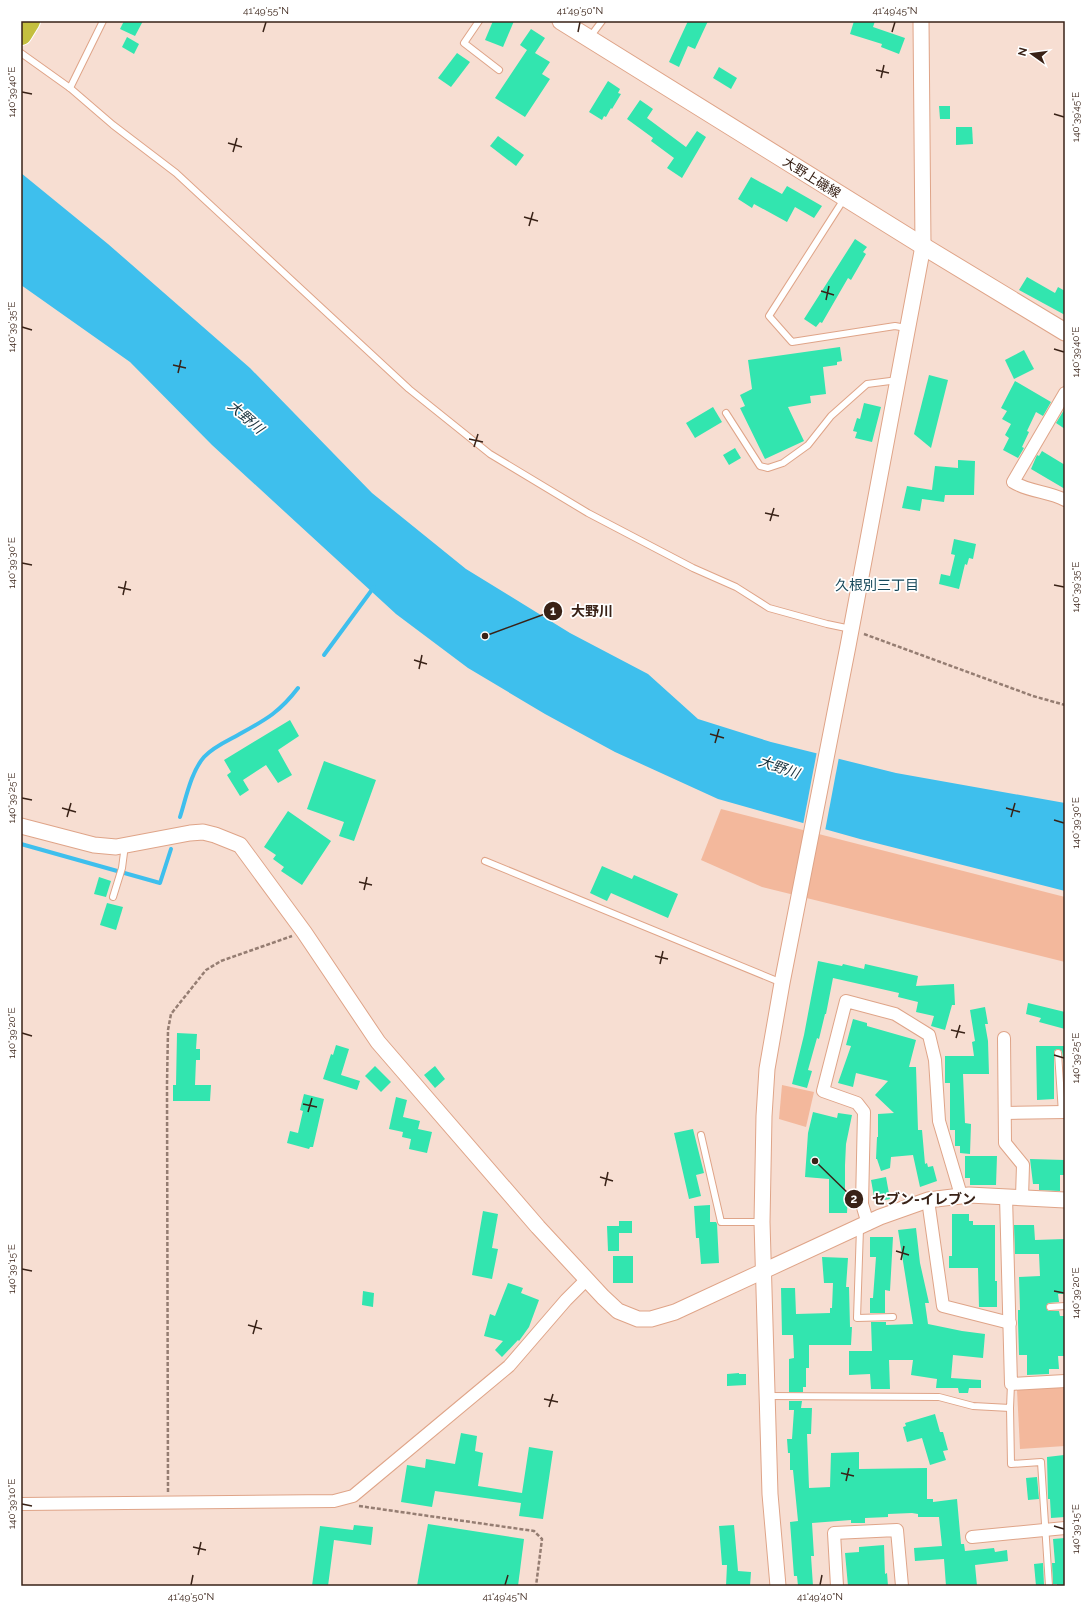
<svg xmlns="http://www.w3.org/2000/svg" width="1086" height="1607" font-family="Raleway,'Noto Sans JP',sans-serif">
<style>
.green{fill:#f3b89c}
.water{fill:#3ebfed}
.pier{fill:#f7ded2}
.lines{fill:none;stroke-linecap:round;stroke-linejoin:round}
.stream{stroke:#3ebfed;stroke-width:4}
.building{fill:#32e5af}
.service-casing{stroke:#dfa488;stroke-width:8}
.minor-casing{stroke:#dfa488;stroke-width:14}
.tertiary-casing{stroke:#dfa488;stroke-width:17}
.secondary-casing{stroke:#dfa488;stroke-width:19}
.motorway-casing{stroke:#fff;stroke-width:24}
.path{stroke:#957d72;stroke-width:2.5;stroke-dasharray:4 2;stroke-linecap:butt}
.service{stroke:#fff;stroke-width:6}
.minor{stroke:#fff;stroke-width:12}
.tertiary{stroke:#fff;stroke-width:15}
.secondary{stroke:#fff;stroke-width:17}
.motorway{stroke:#c4bf3f;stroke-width:22}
.ticks{fill:none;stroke:#392217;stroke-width:1.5}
.labels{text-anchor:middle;stroke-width:3.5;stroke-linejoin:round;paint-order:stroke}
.street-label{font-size:13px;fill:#392217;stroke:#fff}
.water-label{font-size:14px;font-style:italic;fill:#17313c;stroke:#fff}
.neighbourhood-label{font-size:14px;fill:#18495b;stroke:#fff}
.leader{fill:none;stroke:#392217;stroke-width:1.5}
.callout-dot{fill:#392217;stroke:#fff;stroke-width:1.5}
.mark-label{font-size:12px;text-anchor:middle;font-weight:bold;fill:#fff}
.callout-label{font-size:14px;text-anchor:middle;font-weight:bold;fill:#392217;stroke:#fff;stroke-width:3.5;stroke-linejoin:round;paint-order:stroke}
.neatline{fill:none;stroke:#392217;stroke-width:1.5}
.ticks-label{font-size:10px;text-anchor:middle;fill:#392217}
</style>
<rect width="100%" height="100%" fill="#f7ded2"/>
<g class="green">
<polygon points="721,809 1065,897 1065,962 762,887 701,860"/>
<polygon points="782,1085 814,1092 806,1127 779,1119"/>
<polygon points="1065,1387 1065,1446 1020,1449 1017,1390"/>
</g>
<polygon class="water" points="21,173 108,244 250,368 372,493 466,569 570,633 648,674 698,719 771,742 896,773 1065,803 1065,891 860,839 718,799 615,752 545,714 468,668 396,614 212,445 130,362 21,285"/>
<polygon class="pier" points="817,751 839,757 825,831 803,825"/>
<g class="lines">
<g class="stream">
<polyline points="324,655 374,587"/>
<path d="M180,817C186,798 191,772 204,757C213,747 227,741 238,735C265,720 279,713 298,688"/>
<polyline points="21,844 160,883 171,849"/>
</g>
</g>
<g class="building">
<polygon points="124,21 143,21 135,36 120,29"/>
<polygon points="493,21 514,21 503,47 485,40"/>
<polygon points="688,21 708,21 695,49 688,46 679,67 669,62"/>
<polygon points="854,21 875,21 873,27 905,38 899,54 881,47 882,44 850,34"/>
<polygon points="531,29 545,38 535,53 550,62 542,74 550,79 525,117 495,98 527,50 520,45"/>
<polygon points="127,37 139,44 134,54 122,47"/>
<polygon points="457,53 470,62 451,87 438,78"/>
<polygon points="719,67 737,78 731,89 713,78"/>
<polygon points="608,81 620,89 618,93 621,94 612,109 611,108 606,117 604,116 602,120 589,112"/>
<polygon points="640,100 653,109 647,118 686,147 697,131 706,137 682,178 667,168 674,158 651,141 653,138 627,119"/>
<polygon points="939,106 950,106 950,119 940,119"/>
<polygon points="956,127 972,127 973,144 956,145"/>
<polygon points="498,136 524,155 516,166 490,146"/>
<polygon points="751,177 782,194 787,186 822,206 814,218 795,207 787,222 754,204 752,208 738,199"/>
<polygon points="855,239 867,247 863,252 866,254 851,280 848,278 822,323 820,322 816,327 804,319"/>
<polygon points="1027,277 1055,293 1058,287 1065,291 1065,315 1019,290"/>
<polygon points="840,347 842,361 837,362 837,365 823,367 826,394 810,396 811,403 788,407 804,441 765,459 740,408 745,406 740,395 752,389 748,360"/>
<polygon points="1024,350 1034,369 1014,379 1005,360"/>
<polygon points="929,375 948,380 931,448 914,434"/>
<polygon points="1015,381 1051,402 1043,416 1036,412 1027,431 1029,432 1022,447 1024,448 1018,458 1003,450 1009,438 1005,435 1011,424 1002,419 1007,411 1001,408"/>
<polygon points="864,403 881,407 872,442 855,438 857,432 853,431 857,418 860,419"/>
<polygon points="713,407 722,422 695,438 686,423"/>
<polygon points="1064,410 1065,410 1065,429 1056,423"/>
<polygon points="735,448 741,458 729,465 723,455"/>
<polygon points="1042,451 1065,465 1065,489 1031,469 1037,455 1039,456"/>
<polygon points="958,460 975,461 974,495 945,495 944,502 922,499 920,511 902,508 907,486 932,490 935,466 958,468"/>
<polygon points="954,539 976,544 973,559 969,558 967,565 965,564 959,589 939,584 941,574 950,576 955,555 951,554"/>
<polygon points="290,720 299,736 278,750 292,775 278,783 266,765 243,780 249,790 240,796 227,775 231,772 224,760"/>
<polygon points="324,761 376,780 354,841 339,836 344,822 307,809"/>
<polygon points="288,811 331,841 302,885 281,871 284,867 273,859 276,855 264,847"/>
<polygon points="602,866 632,879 634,875 678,894 668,918 611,893 607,901 590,893"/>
<polygon points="99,877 111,881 106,897 94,894"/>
<polygon points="107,903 123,907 116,930 100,925"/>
<polygon points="818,961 842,966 843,964 864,969 865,964 918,976 916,986 954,984 955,1005 952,1005 945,1030 931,1026 934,1016 916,1012 918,1002 898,997 899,993 833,978 826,1014 825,1014 819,1039 817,1038 808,1070 812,1071 807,1088 792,1084 804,1035"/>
<polygon points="1028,1003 1065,1012 1065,1029 1039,1022 1041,1018 1026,1014"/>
<polygon points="985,1007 988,1024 985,1024 988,1041 989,1074 963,1074 965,1123 971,1124 970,1154 960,1153 960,1146 955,1146 955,1130 950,1130 950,1083 945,1083 945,1056 974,1056 972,1042 975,1041 970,1010"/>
<polygon points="853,1019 867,1023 867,1026 916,1040 909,1067 916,1067 918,1130 922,1130 925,1164 927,1163 928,1167 933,1166 937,1181 920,1187 913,1155 891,1157 890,1168 881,1171 877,1159 876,1159 877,1137 878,1137 878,1114 894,1113 875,1095 888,1081 856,1073 853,1087 838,1083 851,1046 846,1045"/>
<polygon points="177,1033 197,1034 196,1049 200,1049 200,1060 196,1060 195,1085 211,1085 210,1101 173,1101 173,1085 176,1085"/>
<polygon points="336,1045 349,1049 341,1075 360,1081 357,1090 323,1079 331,1054 333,1055"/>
<polygon points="1036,1046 1065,1046 1065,1070 1062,1051 1057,1049 1054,1051 1054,1099 1037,1100"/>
<polygon points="375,1066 391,1082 381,1092 365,1076"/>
<polygon points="435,1066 445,1079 435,1088 424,1075"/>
<polygon points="304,1094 324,1099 313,1147 310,1147 309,1149 287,1143 290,1131 298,1133 303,1111 300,1110"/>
<polygon points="396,1097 407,1100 403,1117 420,1121 418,1129 432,1132 427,1153 409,1149 411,1139 402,1137 403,1132 389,1129"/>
<polygon points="813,1112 837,1118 838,1113 852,1115 846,1144 845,1165 845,1195 848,1196 847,1213 829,1213 829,1179 805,1177 808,1133"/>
<polygon points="693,1129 704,1173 696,1175 701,1196 689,1199 674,1133"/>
<polygon points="965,1156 997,1156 996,1185 970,1185 970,1178 965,1178"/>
<polygon points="1030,1159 1065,1160 1065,1175 1060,1175 1060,1191 1039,1190 1039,1184 1033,1184"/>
<polygon points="886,1177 890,1199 875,1202 871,1180"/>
<polygon points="710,1205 710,1222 716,1222 717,1224 719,1263 701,1264 699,1238 696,1238 694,1206"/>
<polygon points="483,1211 498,1214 492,1248 498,1249 492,1279 472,1275"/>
<polygon points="952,1214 969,1214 969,1221 973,1221 973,1225 995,1225 995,1281 997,1281 997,1307 979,1307 978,1268 949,1268 949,1256 952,1256"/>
<polygon points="619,1221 632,1221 632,1233 619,1233 619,1251 608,1251 607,1226 619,1226"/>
<polygon points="1014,1225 1034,1225 1035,1240 1065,1239 1065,1294 1058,1294 1059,1302 1048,1303 1046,1307 1048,1311 1059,1311 1060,1316 1064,1316 1064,1356 1058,1356 1059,1369 1049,1369 1049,1374 1027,1375 1027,1355 1019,1355 1018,1322 1018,1310 1020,1310 1019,1277 1040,1276 1039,1254 1015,1254"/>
<polygon points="916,1228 920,1263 929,1303 925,1303 928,1324 962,1331 985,1334 983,1358 953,1355 951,1378 981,1380 981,1388 969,1388 968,1393 959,1393 958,1388 936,1388 937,1379 911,1375 913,1360 889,1360 890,1389 871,1389 870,1374 849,1375 849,1351 872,1351 871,1322 886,1322 886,1325 913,1324 898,1230"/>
<polygon points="870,1237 893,1237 890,1291 885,1290 885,1313 870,1313 870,1298 873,1298 876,1257 870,1257"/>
<rect x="613" y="1256" width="20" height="27"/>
<polygon points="822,1257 848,1258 846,1287 849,1287 850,1327 852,1327 851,1345 809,1345 809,1368 806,1368 806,1387 803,1387 803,1392 789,1392 789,1359 794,1358 793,1335 782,1335 781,1288 795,1288 796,1314 830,1313 830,1308 832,1308 833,1283 824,1283"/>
<polygon points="508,1283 523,1288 521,1293 539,1300 529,1327 519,1341 518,1340 502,1357 495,1350 503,1341 484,1336 490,1314 495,1316"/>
<polygon points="363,1291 374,1293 373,1307 362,1305"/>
<polygon points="739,1373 739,1374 746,1374 746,1385 727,1386 727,1374"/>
<polygon points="789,1401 802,1401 801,1408 812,1408 811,1434 807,1434 809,1488 830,1487 831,1453 859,1452 859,1469 927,1468 927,1499 933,1499 933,1502 957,1499 961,1544 964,1544 965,1551 994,1548 995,1552 1007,1550 1008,1561 975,1565 977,1586 946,1586 944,1559 915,1561 914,1548 942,1546 939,1517 918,1517 918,1514 912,1513 888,1514 888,1517 865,1518 865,1523 851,1523 851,1520 812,1523 814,1556 811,1556 813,1586 798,1586 797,1576 794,1576 790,1522 798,1521 793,1470 790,1470 790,1453 788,1453 787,1439 792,1439 794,1410 789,1410"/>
<polygon points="935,1414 940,1432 943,1432 948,1450 943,1451 946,1460 930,1465 922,1438 907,1442 903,1427 906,1426 905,1423"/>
<polygon points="461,1433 477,1436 475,1451 483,1453 478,1486 522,1493 529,1447 553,1451 543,1519 519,1516 521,1503 435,1491 432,1507 401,1502 407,1465 425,1468 426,1459 455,1464"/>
<polygon points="1064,1455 1065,1517 1051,1518 1050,1499 1048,1499 1047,1457"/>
<polygon points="1037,1477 1039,1499 1028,1500 1026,1478"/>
<polygon points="428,1524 524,1539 518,1586 417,1586"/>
<polygon points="354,1525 373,1527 371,1545 334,1540 328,1586 312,1586 320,1526 353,1530"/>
<polygon points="734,1525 738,1571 751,1572 750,1586 726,1586 727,1565 722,1565 719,1526"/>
<polygon points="1065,1538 1065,1586 1057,1586 1057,1584 1053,1584 1052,1563 1055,1563 1053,1539"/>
<polygon points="884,1545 885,1574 887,1573 888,1586 848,1586 845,1553 859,1552 859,1547"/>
<polygon points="1043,1563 1044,1585 1036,1586 1034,1564"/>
</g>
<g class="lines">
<defs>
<g id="service">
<polyline points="479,21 464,43 499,70"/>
<polyline points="590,37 602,21"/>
<polyline points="21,53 70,88 113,125 176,173 409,389 490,454 588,513 693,568 736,587 769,608 827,624 851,629"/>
<polyline points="70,88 103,21"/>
<polyline points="844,199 769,316 792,342 895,326 906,328"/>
<polyline points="726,413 760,466 768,468 783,463 808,445 831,416 867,384 898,380"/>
<polyline points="485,861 782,983"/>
<polyline points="113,897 122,868 125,845"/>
<polyline points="1058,1053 1062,1113"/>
<polyline points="701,1135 721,1222 762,1222"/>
<polyline points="860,1228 857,1318 893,1317"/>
<polyline points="1050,1307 1065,1306"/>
<polyline points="768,1396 939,1397 973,1406 1010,1408 1011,1384"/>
<polyline points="1010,1408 1011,1464 1041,1462 1049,1586"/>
</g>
<g id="minor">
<path d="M1065,393L1013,482C1029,492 1048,491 1065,500"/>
<polyline points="1004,1038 1005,1143 1023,1165 1022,1197"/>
<polyline points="1005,1113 1065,1112"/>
<polyline points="1006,1196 1011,1384 1065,1381"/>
<polyline points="928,1200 943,1306 1010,1323"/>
<polyline points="868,1224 862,1204 864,1112 857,1103 823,1091 846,1001 895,1014 929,1035 935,1060 939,1121 961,1195"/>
<polyline points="21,1504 334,1501 353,1496 509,1366 566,1300 587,1279"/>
<polyline points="972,1537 1065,1528"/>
<polyline points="837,1586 834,1533 897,1530 902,1586"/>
</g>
<g id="tertiary">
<polyline points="21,826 94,845 116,847 190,833 203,832 215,835 240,845 304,932 378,1042 538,1227 603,1297 618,1311 638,1319 651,1319 675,1312 880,1217 928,1200 969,1195 1065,1200"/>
<polyline points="778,1586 770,1494 762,1222 764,1116 767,1069 782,983 848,646 923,246 921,21"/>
</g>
<polyline id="secondary" points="561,21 923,246 1065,332"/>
<polyline id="motorway" points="21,34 29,21"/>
</defs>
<use href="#service" class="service-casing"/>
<use href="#minor" class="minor-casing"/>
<use href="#tertiary" class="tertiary-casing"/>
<use href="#secondary" class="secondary-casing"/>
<use href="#motorway" class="motorway-casing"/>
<g class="path">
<polyline points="864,634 1033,696 1065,705"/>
<polyline points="168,1492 167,1084 168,1030 171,1014 206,970 221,961 292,936"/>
<polyline points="359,1506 534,1531 542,1539 536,1586"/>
</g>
<use href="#service" class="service"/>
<use href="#minor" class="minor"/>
<use href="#tertiary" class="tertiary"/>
<use href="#secondary" class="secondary"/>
<use href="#motorway" class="motorway"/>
</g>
<path class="ticks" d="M263,32L266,22M578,32L580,22M892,32L895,22M876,70L889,73M881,78L884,65M22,92L32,94M1054,114L1064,117M228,143L242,147M233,152L237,138M524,217L538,221M529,226L533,212M821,291L834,295M826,300L829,286M22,327L32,330M1054,349L1064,352M173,365L186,368M178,373L181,360M469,439L483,442M474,447L478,434M765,513L779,516M770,521L774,508M22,563L32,565M1054,585L1064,587M118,587L131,590M123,595L126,581M414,660L427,664M419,669L422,655M710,734L724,738M715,743L719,729M22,798L32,800M62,808L76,812M1006,808L1020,812M67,817L71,803M1011,817L1015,803M1054,820L1064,823M359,882L372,885M364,890L367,877M655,956L668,959M660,964L663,951M951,1030L965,1033M22,1033L32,1036M956,1038L960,1025M1054,1055L1064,1058M303,1104L317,1107M308,1112L312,1098M600,1177L613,1181M605,1186L608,1172M896,1251L909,1255M901,1260L904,1246M22,1269L32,1271M1054,1291L1064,1293M248,1325L262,1329M253,1334L257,1320M544,1399L558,1402M549,1407L553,1394M841,1473L854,1476M846,1481L849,1468M22,1504L32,1506M1054,1526L1064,1529M193,1547L206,1550M198,1555L201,1542M191,1585L193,1575M505,1585L508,1575M820,1585L822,1575"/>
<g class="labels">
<g class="street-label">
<text transform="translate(812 177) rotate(32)" y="5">大野上磯線</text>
</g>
<g class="water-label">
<text transform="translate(246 417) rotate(41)" y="5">大野川</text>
<text transform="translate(779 767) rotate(19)" y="5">大野川</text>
</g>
<g class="neighbourhood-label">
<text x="877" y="590">久根別三丁目</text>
</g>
</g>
<path class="leader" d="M485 636L553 611M815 1161L854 1199"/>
<g class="callout-dot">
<circle cx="485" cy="636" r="4"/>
<circle cx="815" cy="1161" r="4"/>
<circle cx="553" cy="611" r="10"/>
<circle cx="854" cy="1199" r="10"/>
</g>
<g class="mark-label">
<text x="553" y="615">1</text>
<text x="854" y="1203">2</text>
</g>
<g class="callout-label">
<text x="592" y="616">大野川</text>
<text x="924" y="1204">セブン-イレブン</text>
</g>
<rect width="1086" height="1607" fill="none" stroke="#ffffff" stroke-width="44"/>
<g transform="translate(1032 54) rotate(284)" stroke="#ffffff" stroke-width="3" paint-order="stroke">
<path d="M0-3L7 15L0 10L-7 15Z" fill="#392217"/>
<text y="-6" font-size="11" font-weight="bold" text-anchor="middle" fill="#392217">N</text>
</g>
<rect x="22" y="22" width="1042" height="1563" class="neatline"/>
<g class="ticks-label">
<text x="266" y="14">41°49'55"N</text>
<text x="580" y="14">41°49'50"N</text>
<text x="895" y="14">41°49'45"N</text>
<text transform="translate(11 92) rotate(-90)" y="4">140°39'40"E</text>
<text transform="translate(1075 117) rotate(-90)" y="4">140°39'45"E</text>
<text transform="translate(11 327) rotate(-90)" y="4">140°39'35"E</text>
<text transform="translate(1075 352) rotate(-90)" y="4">140°39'40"E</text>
<text transform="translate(11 563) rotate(-90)" y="4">140°39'30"E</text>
<text transform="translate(1075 587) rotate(-90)" y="4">140°39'35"E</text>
<text transform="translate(11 798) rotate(-90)" y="4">140°39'25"E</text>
<text transform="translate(1075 823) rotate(-90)" y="4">140°39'30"E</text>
<text transform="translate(11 1033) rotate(-90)" y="4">140°39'20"E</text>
<text transform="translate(1075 1058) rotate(-90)" y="4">140°39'25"E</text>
<text transform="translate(11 1269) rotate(-90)" y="4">140°39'15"E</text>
<text transform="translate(1075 1293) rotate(-90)" y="4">140°39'20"E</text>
<text transform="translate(11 1504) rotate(-90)" y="4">140°39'10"E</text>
<text transform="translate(1075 1529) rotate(-90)" y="4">140°39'15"E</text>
<text x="191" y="1600">41°49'50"N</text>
<text x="505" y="1600">41°49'45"N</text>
<text x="820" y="1600">41°49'40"N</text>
</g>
</svg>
